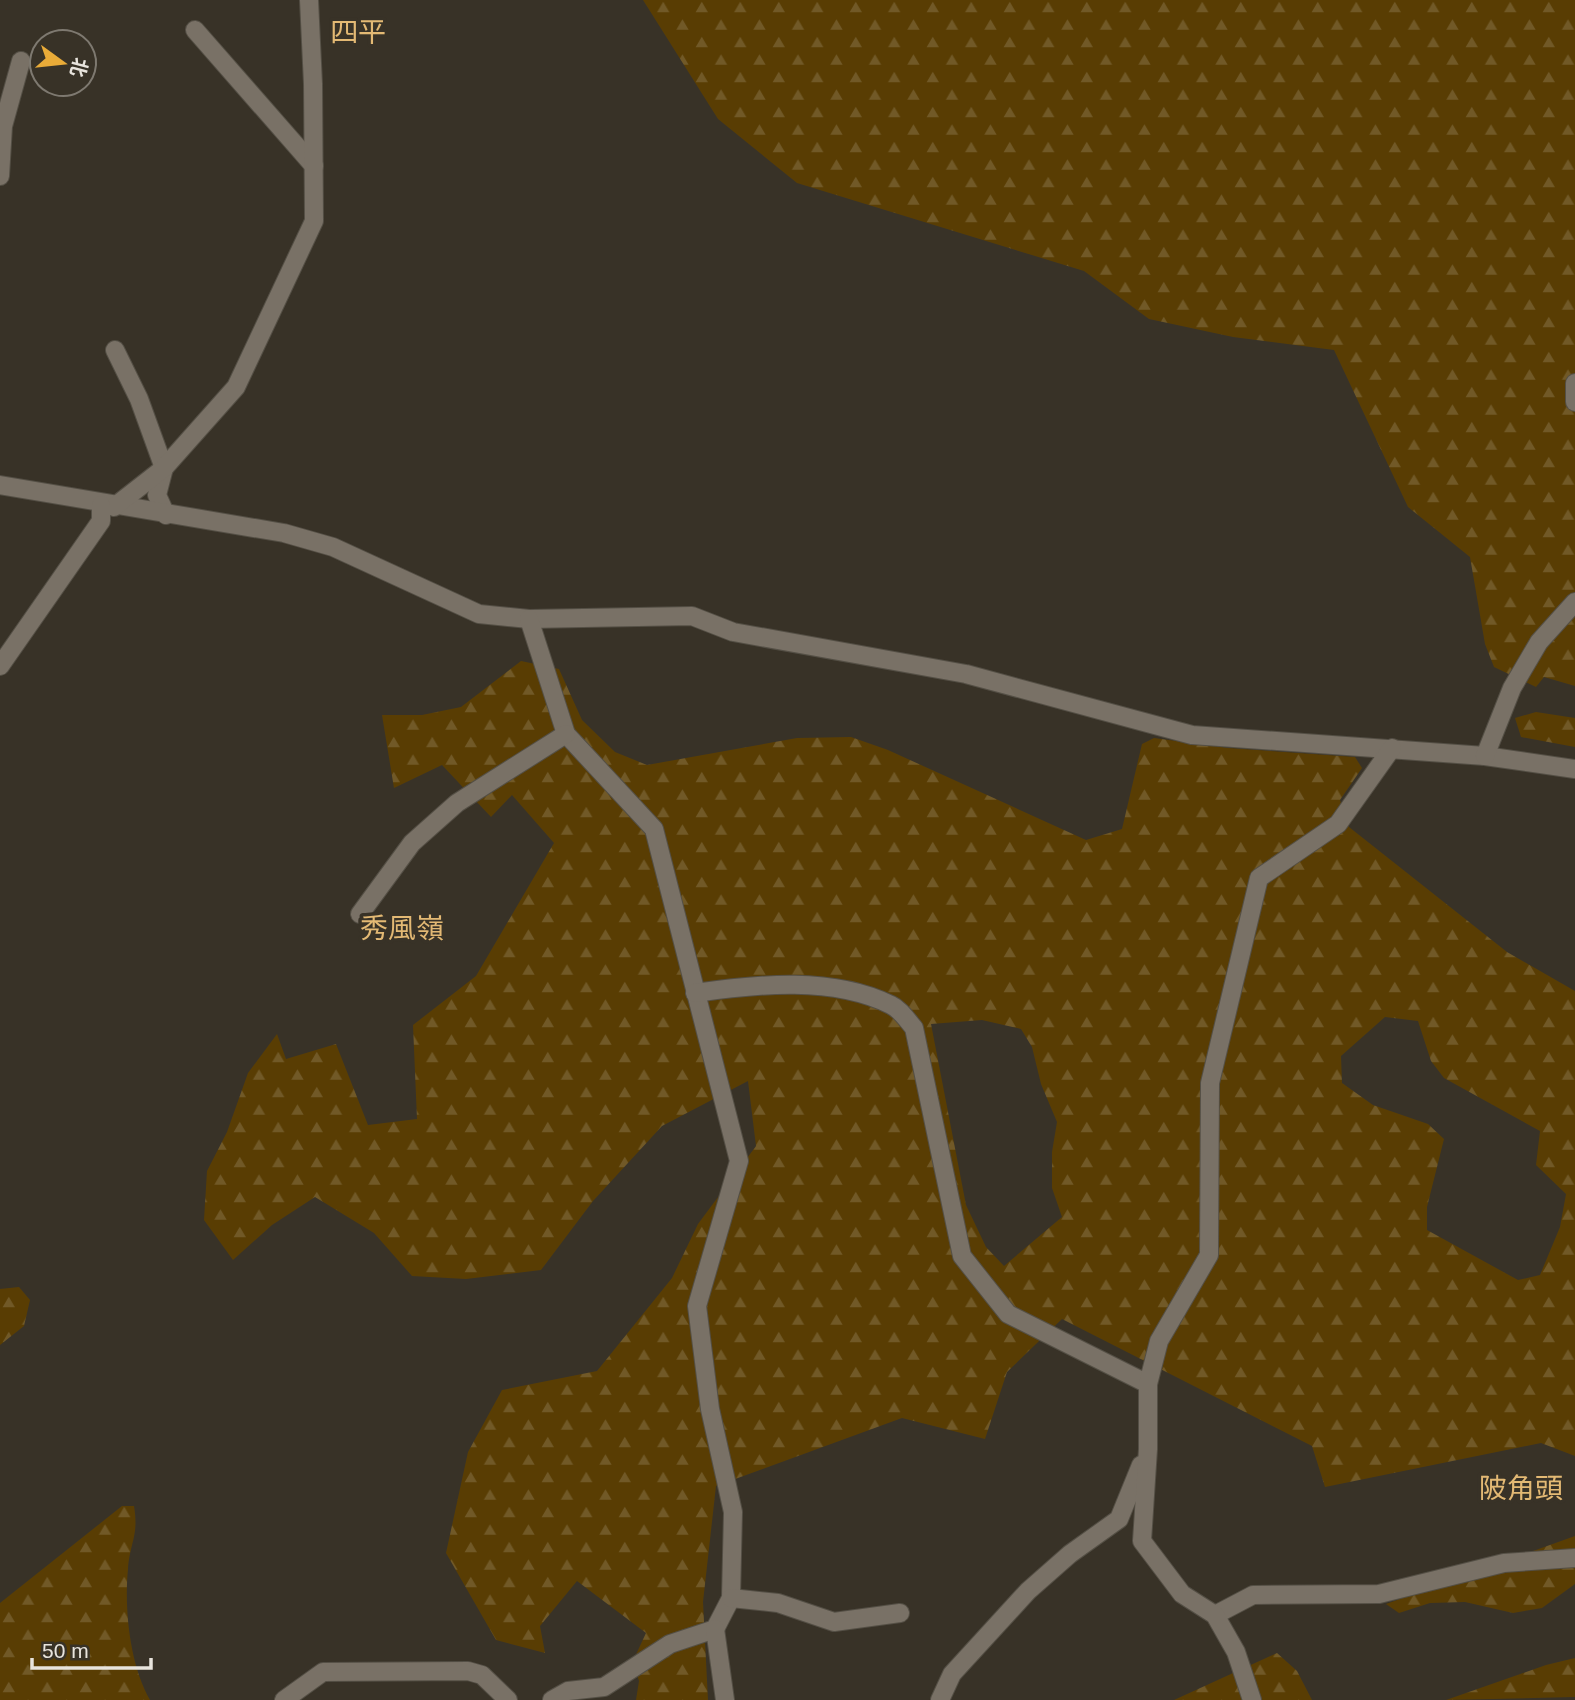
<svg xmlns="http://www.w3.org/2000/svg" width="1575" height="1700" font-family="Arial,'Noto Sans SC',sans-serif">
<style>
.forest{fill:url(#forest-firs);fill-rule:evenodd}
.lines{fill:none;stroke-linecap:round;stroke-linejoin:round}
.minor-casing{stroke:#544f45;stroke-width:20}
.minor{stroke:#797166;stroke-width:18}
.labels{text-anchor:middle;stroke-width:7;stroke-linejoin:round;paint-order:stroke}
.quarter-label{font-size:28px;fill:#e3b974;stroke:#383227}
</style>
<defs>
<pattern id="forest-firs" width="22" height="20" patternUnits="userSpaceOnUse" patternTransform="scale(1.75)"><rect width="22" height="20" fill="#593d03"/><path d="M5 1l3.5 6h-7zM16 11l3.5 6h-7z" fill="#715927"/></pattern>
</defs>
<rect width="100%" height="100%" fill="#383227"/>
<g class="forest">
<polygon points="643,0 1575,0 1575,686 1544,677 1536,687 1494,667 1485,644 1470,557 1408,507 1334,350 1233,337 1149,319 1084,271 797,183 718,119"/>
<path d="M521,661L559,669L582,720L615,752L647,765L797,738L851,737L888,750L1086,840L1122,829L1142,744L1154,738L1228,748L1355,757L1362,768L1340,800L1349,827L1507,952L1575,991V1456L1541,1443L1325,1487L1312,1446L1062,1319L1007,1372L985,1439L902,1418L716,1486L703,1602L708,1700H636L639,1681L633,1661L646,1633L577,1581L540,1626L545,1653L496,1640L446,1553L468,1452L502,1390L597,1371L672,1278L698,1224L756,1146L748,1081L662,1126L593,1201L541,1270L466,1279L412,1276L374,1233L315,1197L272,1225L233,1260L204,1220L207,1171L227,1132L248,1073L277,1034L286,1059L336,1044L368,1125L417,1119L413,1025L476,976L554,843L512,795L491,817L442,765L394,788L382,715H422L461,707ZM1385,1017L1418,1021L1431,1061L1444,1078L1540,1131L1536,1165L1566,1194L1560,1227L1540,1275L1518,1280L1427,1230V1207L1444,1139L1428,1124L1373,1105L1342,1083L1341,1056ZM982,1020L1021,1029L1032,1047L1041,1084L1057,1122L1052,1152V1188L1062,1217L1004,1266L986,1247L966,1205L931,1024Z"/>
<polygon points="1536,712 1575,718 1575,747 1521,737 1515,718"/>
<polygon points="19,1287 30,1300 24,1326 0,1345 0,1289"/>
<path d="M122,1506H134C139,1536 130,1542 128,1569C124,1610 130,1665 150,1700H0V1603Z"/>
<polygon points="1575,1536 1575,1584 1542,1608 1513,1613 1465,1602 1430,1603 1399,1613 1386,1604"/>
<polygon points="1277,1653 1297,1671 1312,1700 1174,1700"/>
<polygon points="1575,1658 1575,1697 1446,1700 1546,1665"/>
</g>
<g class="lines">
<defs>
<g id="minor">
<polyline points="195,30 314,166"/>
<polyline points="0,176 3,126 21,61"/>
<polyline points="115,350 139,399 164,468 157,495 166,515"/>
<polyline points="1575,383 1575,402"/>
<polyline points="0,485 284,533 333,547 479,614 529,619 692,616 733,632 966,674 1192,735 1485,756 1575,769"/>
<polyline points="114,507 164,468 236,387 314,221 313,84 309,0"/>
<polyline points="529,619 566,734 654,829 739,1161 697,1306 710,1409 733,1512 731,1598 715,1629 670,1644 604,1687 568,1691 552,1700"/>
<polyline points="0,666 101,521 101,505"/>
<polyline points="1485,756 1512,688 1539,642 1575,602"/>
<polyline points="360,914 412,843 457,803 566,734"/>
<path d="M695,993C757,984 833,976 891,1005C900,1009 907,1020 914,1028L962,1256L1008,1314L1148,1384"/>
<polyline points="731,1598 778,1603 834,1622 900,1613"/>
<polyline points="1215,1615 1253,1595 1379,1594 1504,1563 1575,1558"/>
<polyline points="715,1629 725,1700"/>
<polyline points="284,1700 323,1672 468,1671 482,1675 508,1700"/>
<polyline points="940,1700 952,1674 1028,1591 1070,1554 1119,1519 1141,1465"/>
<polyline points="1252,1700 1236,1652 1215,1615 1182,1594 1142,1541 1148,1449 1148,1384 1159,1341 1209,1255 1210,1083 1259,878 1338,824 1392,748"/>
</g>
</defs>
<use href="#minor" class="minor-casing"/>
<use href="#minor" class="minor"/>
</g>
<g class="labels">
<g class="quarter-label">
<text x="358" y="42">四平</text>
<text x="402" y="938">秀風嶺</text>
<text x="1521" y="1498">陂角頭</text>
</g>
</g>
<g transform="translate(63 63) rotate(105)"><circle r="33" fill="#383227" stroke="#7e7970" stroke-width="2"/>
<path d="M0-5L12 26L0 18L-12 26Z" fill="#e9ab38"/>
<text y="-10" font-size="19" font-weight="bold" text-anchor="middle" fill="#e8e4dd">北</text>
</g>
<path d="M32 1658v10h119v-10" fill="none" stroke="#e8e4dd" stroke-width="3.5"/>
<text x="42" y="1658" font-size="21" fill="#e8e4dd" stroke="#383227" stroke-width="5" paint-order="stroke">50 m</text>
</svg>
